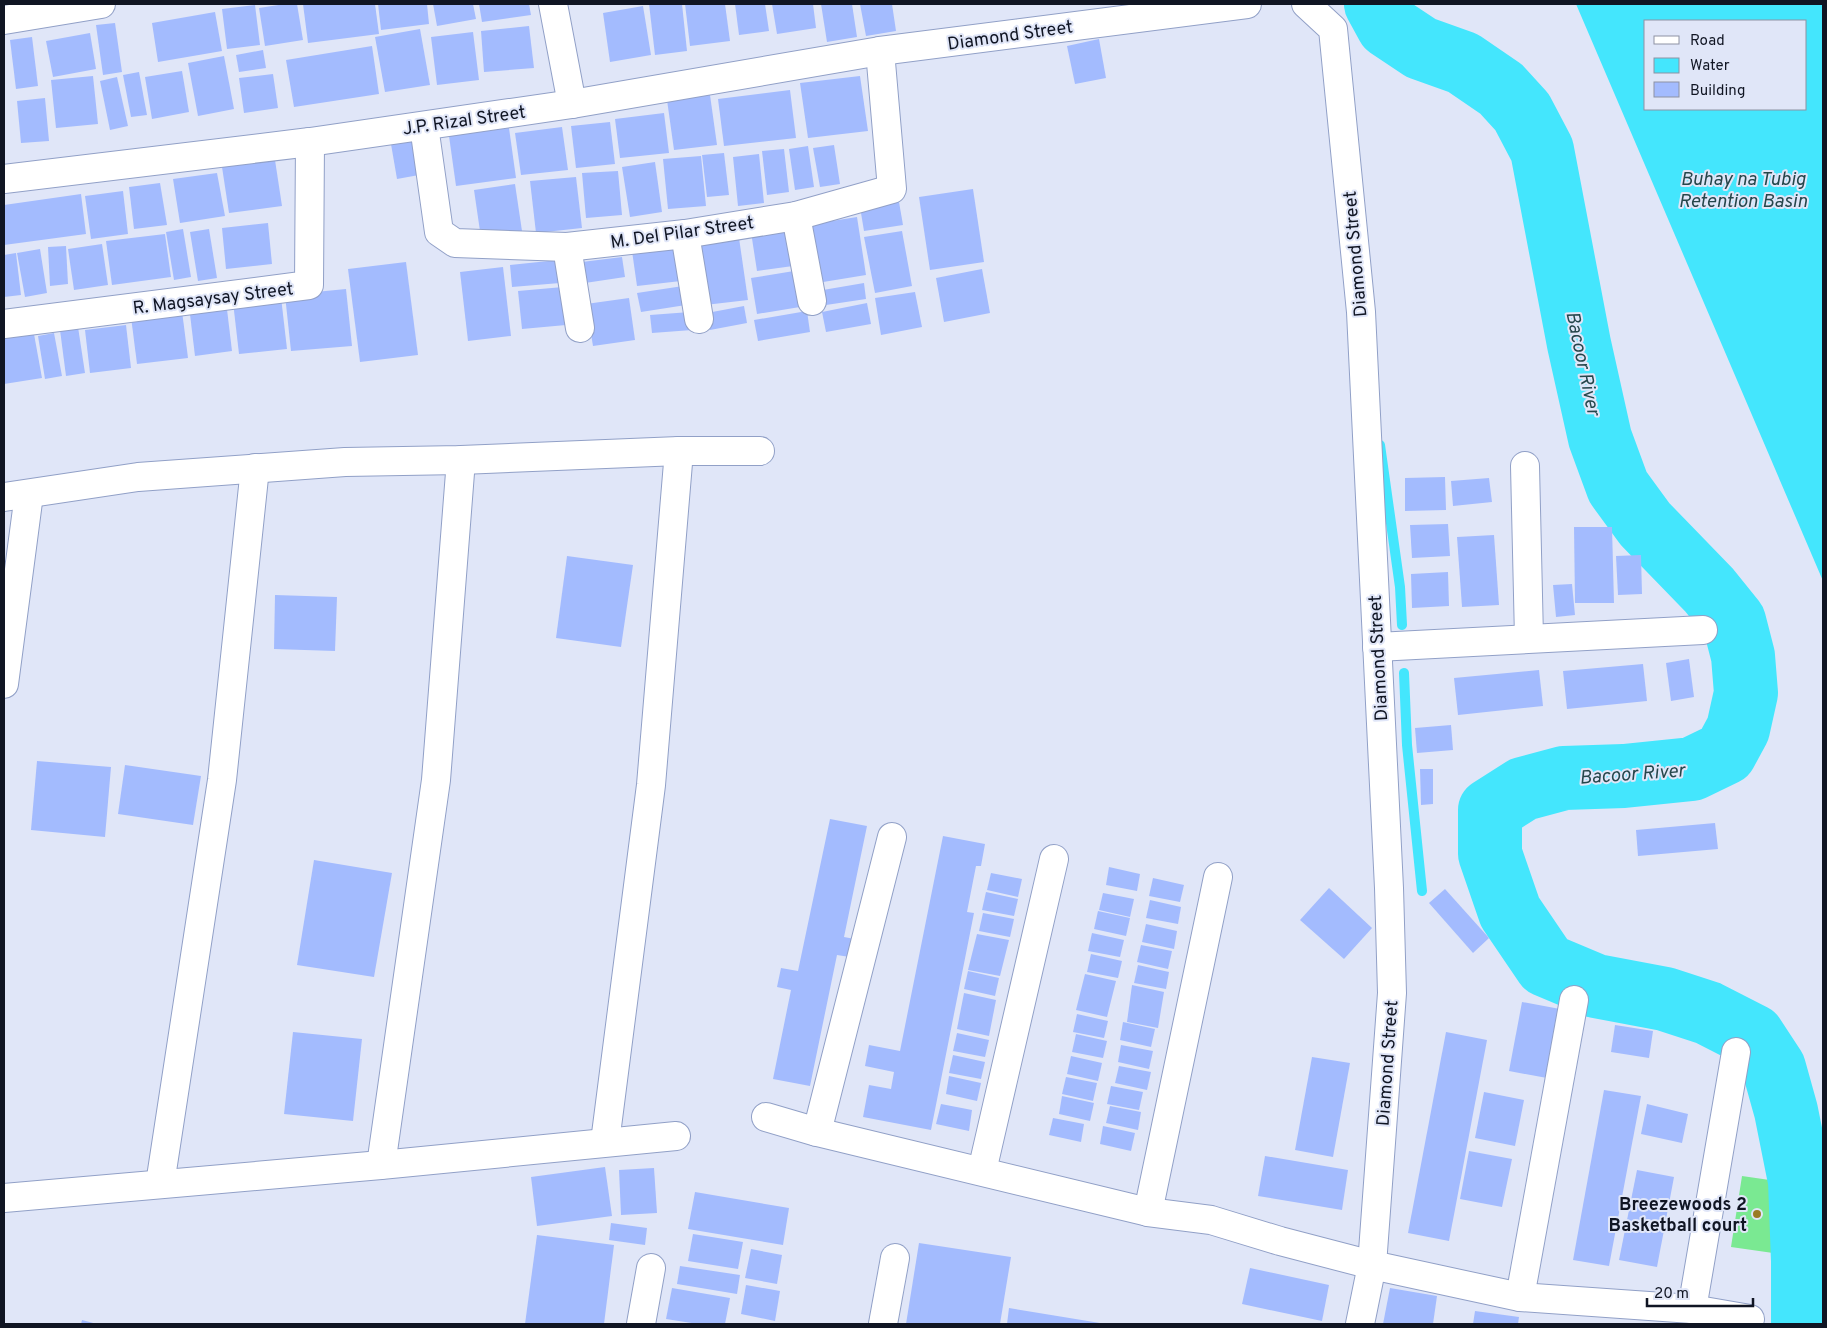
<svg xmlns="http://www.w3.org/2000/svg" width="1827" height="1328" font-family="Overpass,sans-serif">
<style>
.green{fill:#7ae992}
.water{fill:#44e6fd;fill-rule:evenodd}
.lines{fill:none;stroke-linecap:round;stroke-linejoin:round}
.stream{stroke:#44e6fd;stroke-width:10}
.river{stroke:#44e6fd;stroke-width:64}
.building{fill:#a3bbfe}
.minor-casing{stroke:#91a0c7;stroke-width:30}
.minor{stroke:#fff;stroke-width:28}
.poi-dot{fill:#9a7c25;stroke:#e0e6f8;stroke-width:2}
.labels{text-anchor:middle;stroke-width:4;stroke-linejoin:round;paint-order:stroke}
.street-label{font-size:18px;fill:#101523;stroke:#e0e6f8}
.poi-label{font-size:18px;font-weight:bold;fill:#101523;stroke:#e0e6f8;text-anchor:end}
.water-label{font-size:19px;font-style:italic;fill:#25464b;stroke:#e0e6f8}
</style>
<rect width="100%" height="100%" fill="#e0e6f8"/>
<polygon class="green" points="1742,1176 1784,1182 1773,1253 1731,1247"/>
<path class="water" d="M1576,4H1823V581ZM1646,21H1806V109H1646Z"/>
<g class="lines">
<g class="stream">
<polyline points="1380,445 1400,587 1402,625"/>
<polyline points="1404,673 1407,745 1422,891"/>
</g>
<polyline class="river" points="1376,4 1388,26 1421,48 1463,63 1501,89 1522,112 1542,150 1579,344 1600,438 1618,487 1645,524 1709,590 1734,621 1743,656 1746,693 1738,729 1725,753 1692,769 1624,776 1564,778 1523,789 1490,810 1490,854 1510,912 1546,965 1596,986 1665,999 1708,1013 1753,1036 1774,1068 1786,1111 1800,1181 1803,1261 1803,1324"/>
</g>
<g class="building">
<polygon points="285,4 297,4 303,40 265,46 259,8"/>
<polygon points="303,4 375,4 379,34 308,43"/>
<polygon points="378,4 427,4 429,24 381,30"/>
<polygon points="433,4 473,4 476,19 437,26"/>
<polygon points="479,4 529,4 531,15 482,22"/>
<polygon points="649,4 682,4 687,51 655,55"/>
<polygon points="685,4 725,4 730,41 690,46"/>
<polygon points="735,4 765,4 769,31 739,35"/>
<polygon points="772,4 813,4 816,28 777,34"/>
<polygon points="821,4 852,4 857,37 827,42"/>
<polygon points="860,4 892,4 896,31 866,36"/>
<polygon points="255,5 260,45 227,49 222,9"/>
<polygon points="643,6 651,55 610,62 603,13"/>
<polygon points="215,12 222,51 158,62 152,23"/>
<polygon points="115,23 122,72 103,75 96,25"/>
<polygon points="529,26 534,68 484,72 481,31"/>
<polygon points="420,29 430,85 385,92 375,37"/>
<polygon points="473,32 479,80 437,85 431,37"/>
<polygon points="90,33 96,69 53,77 46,41"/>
<polygon points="32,37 38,86 16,89 10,40"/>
<polygon points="1099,39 1106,78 1075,84 1067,46"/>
<polygon points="372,46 379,94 294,107 286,60"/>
<polygon points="263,50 266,68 239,72 236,55"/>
<polygon points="224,56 234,109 198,116 188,63"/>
<polygon points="182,71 189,112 152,119 145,77"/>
<polygon points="139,72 147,115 131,117 123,75"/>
<polygon points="273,74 278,108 244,113 239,78"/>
<polygon points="93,76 98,124 56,128 51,80"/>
<polygon points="860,76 868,131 808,138 800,83"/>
<polygon points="117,77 128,126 110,130 100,81"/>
<polygon points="790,90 796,138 724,146 718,99"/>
<polygon points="710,95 717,145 674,150 667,100"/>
<polygon points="45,98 49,141 21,143 17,101"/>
<polygon points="664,113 669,153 620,158 615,119"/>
<polygon points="610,122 615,164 576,168 571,126"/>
<polygon points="562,127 568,170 521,175 515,133"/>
<polygon points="509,128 516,178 456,186 449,136"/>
<polygon points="412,141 419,175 397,179 391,144"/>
<polygon points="834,145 840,184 820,187 813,148"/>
<polygon points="808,146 814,187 795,190 789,149"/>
<polygon points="784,149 789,192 767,195 762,151"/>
<polygon points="724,153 729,195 707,197 702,155"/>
<polygon points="759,154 764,203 738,206 733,157"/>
<polygon points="701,156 706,206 668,209 663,159"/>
<polygon points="275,160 282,206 229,213 222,167"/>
<polygon points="655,162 662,212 630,217 622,167"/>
<polygon points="618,171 622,215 586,218 582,173"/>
<polygon points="217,173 225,216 180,223 173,179"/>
<polygon points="576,177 582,228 536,233 530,181"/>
<polygon points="160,183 167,225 134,229 129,187"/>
<polygon points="515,184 522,231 481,238 474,190"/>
<polygon points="973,189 984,262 930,270 919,197"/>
<polygon points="123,191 128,234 91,239 85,196"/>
<polygon points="81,194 86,234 4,245 4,205"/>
<polygon points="899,202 903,225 864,231 860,207"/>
<polygon points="857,217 866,275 817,283 807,225"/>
<polygon points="268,223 272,264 226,269 222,228"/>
<polygon points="787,227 793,266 757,271 751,232"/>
<polygon points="183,229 191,277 174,280 166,232"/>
<polygon points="209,229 217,278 198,281 190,232"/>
<polygon points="738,231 748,300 705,305 696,236"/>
<polygon points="902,231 912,286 875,293 864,237"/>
<polygon points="165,234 171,277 112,285 106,241"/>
<polygon points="676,239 681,281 637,286 631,244"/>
<polygon points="102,244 108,285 74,290 68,249"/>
<polygon points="66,246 68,284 50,286 48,247"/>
<polygon points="40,249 47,293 25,297 17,253"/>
<polygon points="16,253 21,295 4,297 4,255"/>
<polygon points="622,257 625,277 585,283 582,262"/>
<polygon points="558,260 560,283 512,287 510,265"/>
<polygon points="406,262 418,355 360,362 348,269"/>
<polygon points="503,267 511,336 468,341 460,272"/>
<polygon points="982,269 990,313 944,322 936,278"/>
<polygon points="794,271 800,307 757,314 751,278"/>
<polygon points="864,283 866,299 826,305 823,290"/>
<polygon points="683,286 686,305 641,312 637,293"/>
<polygon points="563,287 566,325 522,329 518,291"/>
<polygon points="346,289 352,346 291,351 285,295"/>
<polygon points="915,292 922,327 881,335 875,298"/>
<polygon points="281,297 287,349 239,354 233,302"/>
<polygon points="629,298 635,340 593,346 586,304"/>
<polygon points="226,301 232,351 195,356 189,306"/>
<polygon points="867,303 871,324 826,332 822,312"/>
<polygon points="744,306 747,323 710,330 707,313"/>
<polygon points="182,311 188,358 137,364 131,317"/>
<polygon points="807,311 810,332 758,341 754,320"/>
<polygon points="690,312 692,330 652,333 650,315"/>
<polygon points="126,325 131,368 90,373 85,330"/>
<polygon points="78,327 85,373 66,376 60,330"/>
<polygon points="54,333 62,376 45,379 38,336"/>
<polygon points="34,334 42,378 4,384 4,338"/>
<polygon points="1445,477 1446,510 1405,511 1405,478"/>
<polygon points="1489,478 1492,502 1453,506 1451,481"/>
<polygon points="1448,524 1450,556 1412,558 1410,525"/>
<polygon points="1574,527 1612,527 1614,603 1575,603"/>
<polygon points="1494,535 1499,605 1462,607 1457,537"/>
<polygon points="1641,555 1642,594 1618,595 1616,556"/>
<polygon points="567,556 633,565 621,647 556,638"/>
<polygon points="1448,572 1449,606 1412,608 1411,574"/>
<polygon points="1572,584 1575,615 1556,617 1553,585"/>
<polygon points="275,595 337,597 335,651 274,649"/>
<polygon points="1689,659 1694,697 1671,701 1666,663"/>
<polygon points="1643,664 1647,701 1567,709 1563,671"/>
<polygon points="1539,670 1543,706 1458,715 1454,678"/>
<polygon points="1451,725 1453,750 1417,753 1415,728"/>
<polygon points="37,761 111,767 105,837 31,830"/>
<polygon points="125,765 201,776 193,825 118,814"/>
<polygon points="1420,769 1433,769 1433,804 1421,805"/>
<polygon points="830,819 867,826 844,937 860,940 856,958 837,955 810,1086 773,1079 791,990 777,987 781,968 798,971"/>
<polygon points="1715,823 1718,849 1638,856 1636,830"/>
<polygon points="943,836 985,844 981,866 976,866 967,912 974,913 931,1130 863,1117 869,1085 891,1089 894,1072 865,1066 869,1045 900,1051"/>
<polygon points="314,860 392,873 374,977 297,965"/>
<polygon points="1109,867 1140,874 1137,891 1106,885"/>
<polygon points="991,873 1022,879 1018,897 987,890"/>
<polygon points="1153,878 1184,885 1180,902 1149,896"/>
<polygon points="1329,888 1372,928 1344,959 1300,920"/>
<polygon points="1445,889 1489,938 1473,953 1429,903"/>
<polygon points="986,892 1018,899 1014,916 982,910"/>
<polygon points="1103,893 1134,899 1130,917 1099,910"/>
<polygon points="1150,900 1181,907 1178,924 1146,918"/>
<polygon points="1098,911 1130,918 1126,936 1094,929"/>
<polygon points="983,913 1014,919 1010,937 979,931"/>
<polygon points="1146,924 1177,931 1174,949 1142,942"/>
<polygon points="1092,933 1124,940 1120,957 1088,951"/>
<polygon points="977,934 1009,940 1000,976 968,970"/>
<polygon points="1141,945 1172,951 1168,969 1137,962"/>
<polygon points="1091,954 1122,961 1118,978 1087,972"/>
<polygon points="1138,965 1169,972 1166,989 1134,983"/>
<polygon points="968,971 999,978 995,996 964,989"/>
<polygon points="1085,974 1116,981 1107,1017 1076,1010"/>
<polygon points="1132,985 1164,992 1158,1028 1127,1022"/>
<polygon points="964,993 996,1000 989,1036 957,1029"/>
<polygon points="1522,1002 1560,1009 1547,1078 1509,1071"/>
<polygon points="1077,1014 1108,1021 1104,1038 1073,1032"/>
<polygon points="1123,1022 1155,1029 1151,1047 1120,1040"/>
<polygon points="1615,1025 1653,1031 1649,1058 1611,1052"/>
<polygon points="293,1032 362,1039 353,1121 284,1114"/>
<polygon points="1446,1032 1487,1040 1449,1241 1408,1233"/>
<polygon points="957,1033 989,1040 985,1057 953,1051"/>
<polygon points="1076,1034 1107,1041 1103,1058 1072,1052"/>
<polygon points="1121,1045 1153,1051 1149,1069 1118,1062"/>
<polygon points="953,1055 985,1062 981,1079 949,1073"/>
<polygon points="1071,1056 1102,1063 1098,1081 1067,1074"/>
<polygon points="1312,1057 1350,1063 1333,1157 1295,1150"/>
<polygon points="1119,1066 1151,1072 1147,1090 1115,1083"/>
<polygon points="949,1076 981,1083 977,1101 946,1094"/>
<polygon points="1066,1077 1097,1083 1093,1101 1062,1094"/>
<polygon points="1111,1086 1143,1092 1139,1110 1107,1104"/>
<polygon points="1604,1090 1641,1096 1609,1266 1573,1260"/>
<polygon points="1484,1092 1524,1100 1515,1146 1475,1138"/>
<polygon points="1062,1096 1094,1103 1090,1121 1059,1114"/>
<polygon points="941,1104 972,1110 969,1131 936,1124"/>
<polygon points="1647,1104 1688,1114 1682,1143 1641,1134"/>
<polygon points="1110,1106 1141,1112 1138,1130 1106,1123"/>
<polygon points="1053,1118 1084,1124 1081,1142 1049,1135"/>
<polygon points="1103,1126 1135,1133 1131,1151 1100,1144"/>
<polygon points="1469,1151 1512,1159 1502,1207 1460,1199"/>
<polygon points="1265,1156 1348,1170 1342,1210 1258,1196"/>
<polygon points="605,1167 612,1216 537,1226 531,1177"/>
<polygon points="654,1168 657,1213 621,1215 619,1170"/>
<polygon points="1637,1170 1674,1177 1657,1267 1619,1260"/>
<polygon points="695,1192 789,1208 783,1245 688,1229"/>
<polygon points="611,1223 647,1228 645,1245 609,1240"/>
<polygon points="693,1234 743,1242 738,1269 688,1261"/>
<polygon points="537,1235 614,1245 604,1324 525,1324"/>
<polygon points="919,1243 1011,1257 1000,1324 906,1324"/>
<polygon points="751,1249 782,1255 777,1284 745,1278"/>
<polygon points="680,1266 740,1275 737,1294 677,1284"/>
<polygon points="1250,1268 1329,1285 1322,1321 1242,1304"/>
<polygon points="746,1285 780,1291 775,1321 741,1314"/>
<polygon points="672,1288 730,1298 725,1324 698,1324 666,1319"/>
<polygon points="1390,1288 1437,1296 1433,1324 1383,1324"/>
<polygon points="1009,1308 1100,1323 1100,1324 1007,1324"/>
<polygon points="1475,1311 1519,1317 1518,1324 1473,1324"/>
<polygon points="82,1320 97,1324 81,1324"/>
</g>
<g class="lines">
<defs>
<g id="minor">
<polyline points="553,4 572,104"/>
<polyline points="1306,4 1333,29 1361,312 1389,888 1392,993 1372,1265 1360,1324"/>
<polyline points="4,20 101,4"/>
<polyline points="424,126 439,232 455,243 567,247 685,234 796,216 892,189 880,51"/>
<polyline points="4,179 310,142 572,104 880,51 1247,4"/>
<polyline points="796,216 812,301"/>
<polyline points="685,234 699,319"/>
<polyline points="567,247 580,328"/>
<polyline points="4,324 309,285 310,142"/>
<polyline points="1525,466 1529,638"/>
<polyline points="4,497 138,477 345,462 461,460 679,451 760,451"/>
<polyline points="1377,647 1703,630"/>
<polyline points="4,684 29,494"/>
<polyline points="766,1117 817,1132 1148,1212 1211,1220 1280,1241 1372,1265 1520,1297 1692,1309 1750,1319"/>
<polyline points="817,1132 892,837"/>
<polyline points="605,1142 651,785 679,451"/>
<polyline points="381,1165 436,780 461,460"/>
<polyline points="982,1171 1054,859"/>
<polyline points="160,1184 222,780 255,468"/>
<polyline points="4,1198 381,1165 676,1136"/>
<polyline points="1148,1212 1218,877"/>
<polyline points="1520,1297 1574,1000"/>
<polyline points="1692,1309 1736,1052"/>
<polyline points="641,1324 651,1268"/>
<polyline points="883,1324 895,1258"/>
</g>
</defs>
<use href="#minor" class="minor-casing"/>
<use href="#minor" class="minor"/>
</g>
<circle class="poi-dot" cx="1757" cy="1214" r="5"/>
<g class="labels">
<g class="street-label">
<text transform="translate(1010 35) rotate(-8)" y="6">Diamond Street</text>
<text transform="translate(464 120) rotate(-8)" y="6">J.P. Rizal Street</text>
<text transform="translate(682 232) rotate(-8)" y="6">M. Del Pilar Street</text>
<text transform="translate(1355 254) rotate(-95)" y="6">Diamond Street</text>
<text transform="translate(213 298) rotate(-7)" y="6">R. Magsaysay Street</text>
<text transform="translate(1378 658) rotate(-93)" y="6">Diamond Street</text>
<text transform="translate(1387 1063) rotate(-86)" y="6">Diamond Street</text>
</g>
<g class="poi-label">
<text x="1747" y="1210">Breezewoods 2<tspan x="1747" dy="21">Basketball court</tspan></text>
</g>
<g class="water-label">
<text x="1743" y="185">Buhay na Tubig<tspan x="1743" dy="22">Retention Basin</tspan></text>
<text transform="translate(1584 363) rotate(78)" y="7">Bacoor River</text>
<text transform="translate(1632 773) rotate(-4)" y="7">Bacoor River</text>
</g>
</g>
<rect width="1827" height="1328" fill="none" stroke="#101523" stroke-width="10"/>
<rect x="1644" y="20" width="162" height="90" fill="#e0e6f8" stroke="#8d92a3"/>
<rect x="1654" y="36" width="25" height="8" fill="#ffffff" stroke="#8d92a3"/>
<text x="1690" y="45" font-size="15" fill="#101523">Road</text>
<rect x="1654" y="58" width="25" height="15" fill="#44e6fd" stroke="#8d92a3"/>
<text x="1690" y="70" font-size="15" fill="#101523">Water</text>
<rect x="1654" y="82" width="25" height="15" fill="#a3bbfe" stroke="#8d92a3"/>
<text x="1690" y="95" font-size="15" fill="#101523">Building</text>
<path d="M1647 1298v8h106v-8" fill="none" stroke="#101523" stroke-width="2.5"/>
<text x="1654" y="1298" font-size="15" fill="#101523" stroke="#e0e6f8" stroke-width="4" paint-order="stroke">20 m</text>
</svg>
